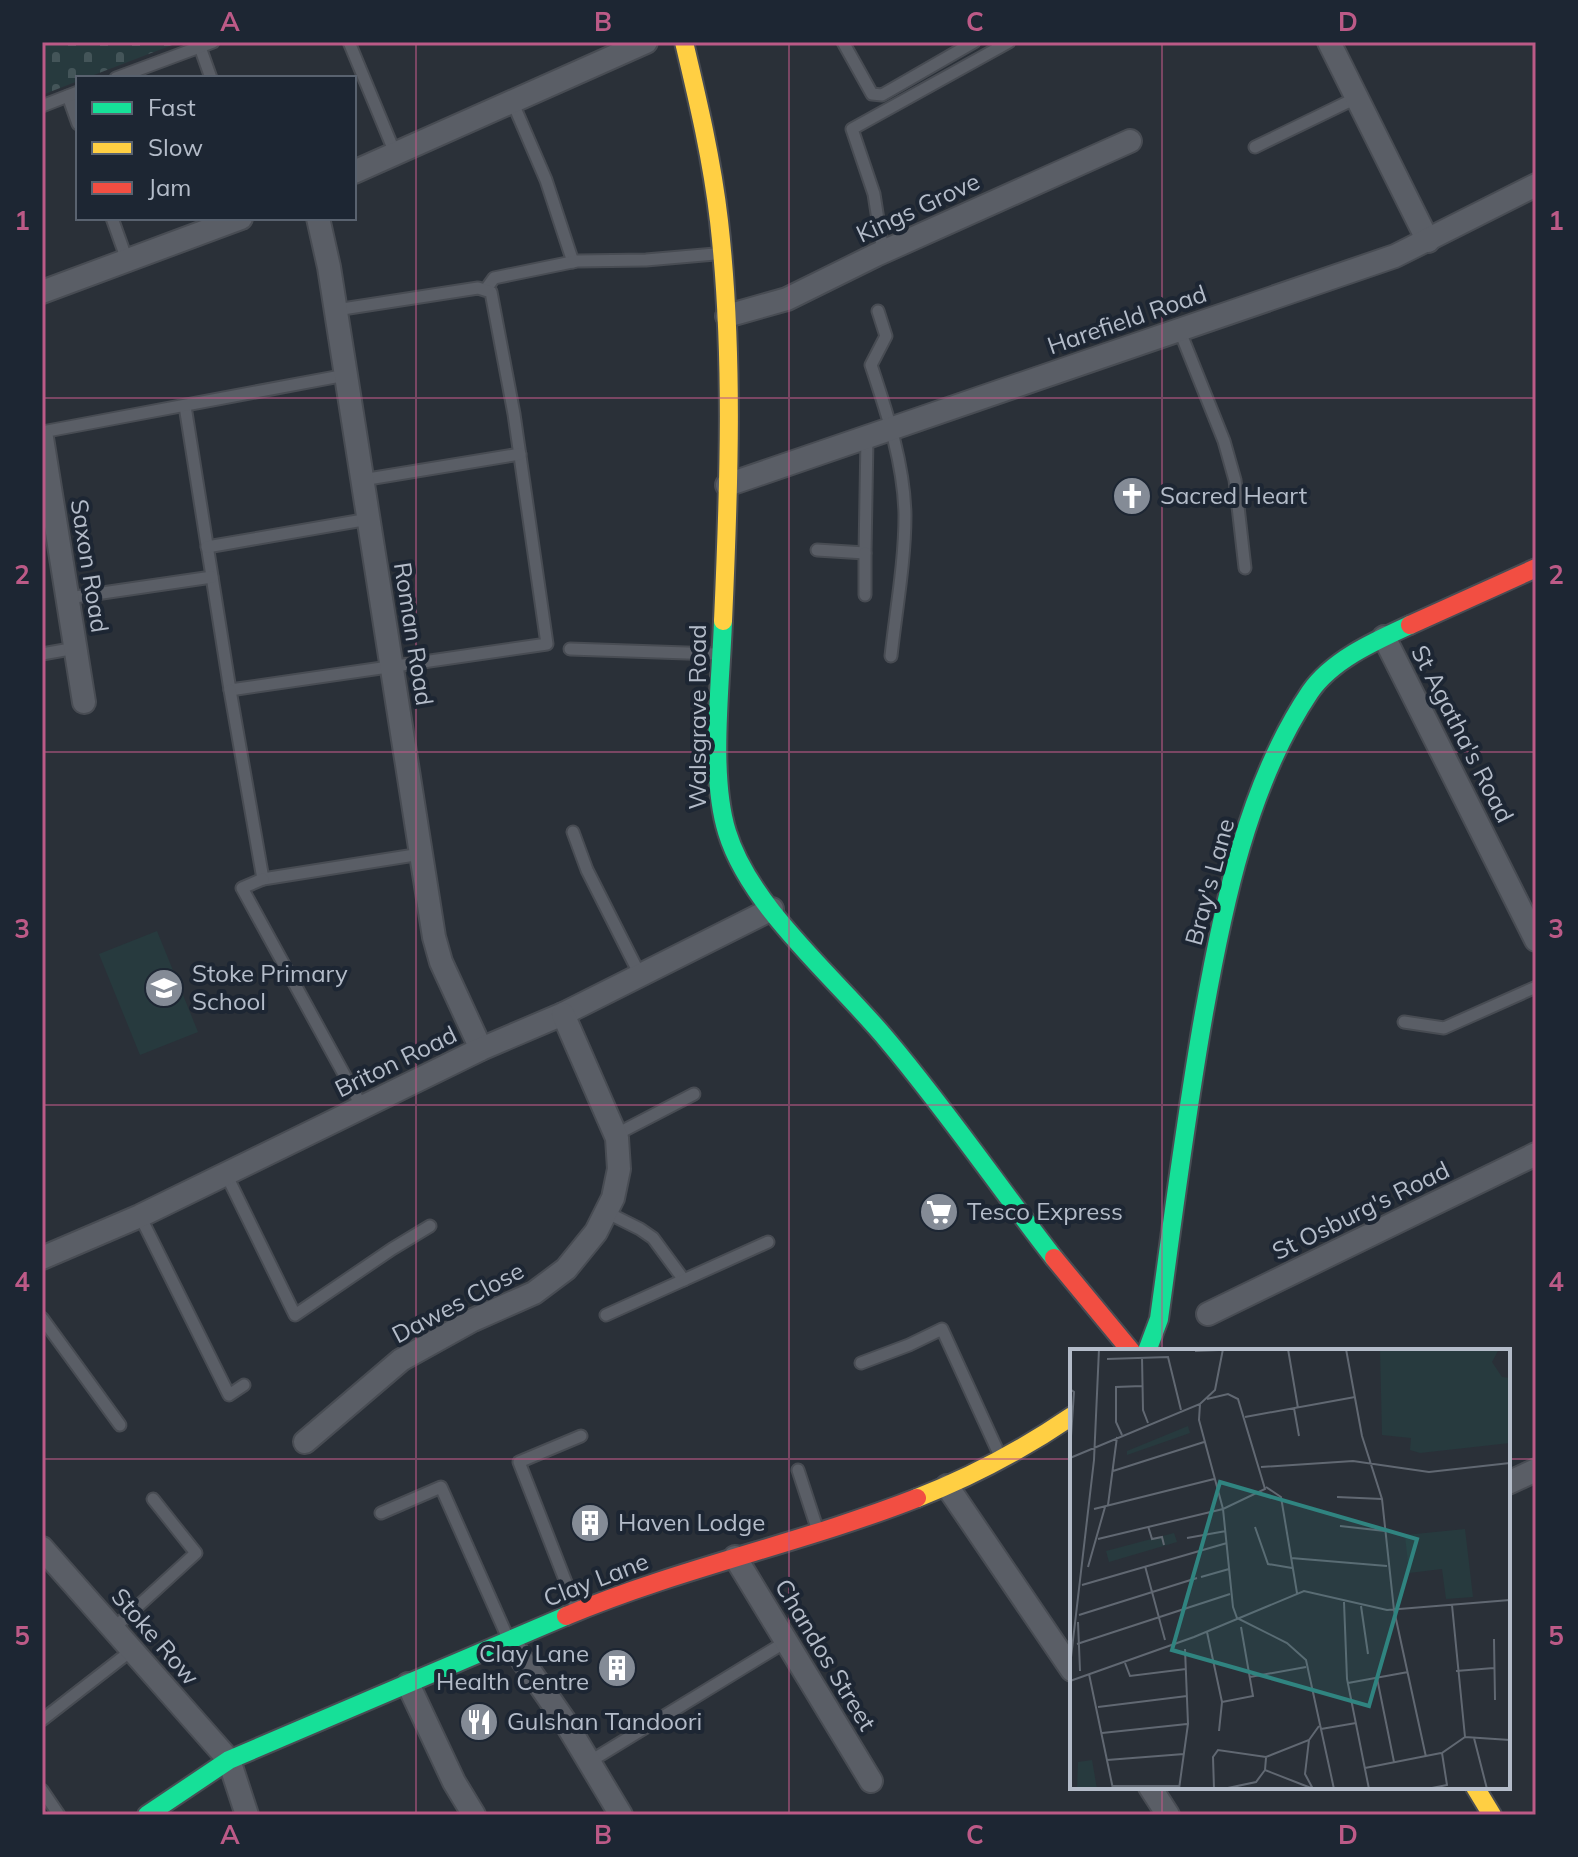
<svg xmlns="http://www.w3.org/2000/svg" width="1578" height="1857" font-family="Mulish,sans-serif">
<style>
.cemetery{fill:url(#cemetery-stones)}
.garden{fill:#273a3e}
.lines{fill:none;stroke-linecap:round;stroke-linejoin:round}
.lane-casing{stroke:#484c53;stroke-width:15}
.street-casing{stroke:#484c53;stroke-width:26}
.fast-casing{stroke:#484c53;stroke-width:22}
.slow-casing{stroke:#484c53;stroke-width:22}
.jam-casing{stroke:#484c53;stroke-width:22}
.lane{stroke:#5a5e66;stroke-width:11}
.street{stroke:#5a5e66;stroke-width:22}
.fast{stroke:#16e098;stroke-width:18}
.slow{stroke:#ffcf43;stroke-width:18}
.jam{stroke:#f24e42;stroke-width:18}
.grid{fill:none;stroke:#bc5a87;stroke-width:2;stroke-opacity:0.55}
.labels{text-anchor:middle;stroke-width:8;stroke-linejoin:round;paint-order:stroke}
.street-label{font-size:24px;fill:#b4bcc9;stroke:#1d2633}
.poi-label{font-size:24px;fill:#b4bcc9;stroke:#1d2633;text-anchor:start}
.inset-road{fill:none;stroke:#616872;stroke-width:2}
.view{fill:#308480;fill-opacity:0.15;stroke:#308480;stroke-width:4}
.inset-edge{fill:none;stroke:#b4bcc9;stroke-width:4}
.neatline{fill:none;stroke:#bc5a87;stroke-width:3}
.grid-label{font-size:26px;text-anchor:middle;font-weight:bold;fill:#bc5a87}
</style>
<defs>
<pattern id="cemetery-stones" width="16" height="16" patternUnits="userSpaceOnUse" patternTransform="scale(2)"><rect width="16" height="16" fill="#273a3e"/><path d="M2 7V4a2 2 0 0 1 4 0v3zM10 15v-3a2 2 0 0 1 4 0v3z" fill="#445559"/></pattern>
</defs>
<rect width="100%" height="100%" fill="#2a3038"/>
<polygon class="cemetery" points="42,42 180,42 86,78 78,78 78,81 42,95"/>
<polygon class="garden" points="157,931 198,1032 140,1055 99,954"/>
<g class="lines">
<defs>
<g id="lane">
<polyline points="349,42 395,153"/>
<polyline points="843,42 872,94 882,95 974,42"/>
<polyline points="200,47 211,78"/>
<polyline points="116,78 213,42"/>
<polyline points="68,96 78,124"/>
<polyline points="512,101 546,180 573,262"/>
<polyline points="42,106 78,92"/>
<polyline points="1255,147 1356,98"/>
<polyline points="112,218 127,260"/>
<polyline points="883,252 874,194 852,129 1009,42"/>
<polyline points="486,289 494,278 577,261 646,260 715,254"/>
<path d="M878,311L886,336L871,365C887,413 904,463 905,515C905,562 896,610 891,656"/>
<polyline points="1179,329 1224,441 1235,480 1245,568"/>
<polyline points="185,406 230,690 547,644 514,414 491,292 478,288 336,310"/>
<polyline points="42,432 346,375"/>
<polyline points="362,480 520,454"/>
<polyline points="207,547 369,519"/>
<polyline points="817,550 865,553 867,437"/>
<polyline points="865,553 865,595"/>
<polyline points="68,598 212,577"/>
<polyline points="570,649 716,654"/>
<polyline points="42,654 76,648"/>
<polyline points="230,690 263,879 421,854"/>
<polyline points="573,832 587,870 640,975"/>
<polyline points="263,879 242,888 362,1107"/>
<polyline points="1404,1022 1444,1028 1536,987"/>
<polyline points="615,1135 694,1094"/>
<polyline points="226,1174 295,1315 392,1249 430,1226"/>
<polyline points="606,1212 640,1229 653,1238 684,1280"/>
<polyline points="140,1216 229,1395 244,1385"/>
<polyline points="606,1315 768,1242"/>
<polyline points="42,1318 120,1425"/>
<polyline points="861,1363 909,1345 942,1329 1000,1456"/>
<polyline points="798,1470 818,1531"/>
<polyline points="381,1513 441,1487 507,1636"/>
<polyline points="576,1608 519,1462 581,1436"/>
<polyline points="113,1629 196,1553 153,1499"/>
<polyline points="42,1720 132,1650"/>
<polyline points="589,1762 787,1641"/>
<polyline points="42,1790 59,1815"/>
</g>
<g id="street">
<polyline points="1329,42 1428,241"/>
<polyline points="354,172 646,42"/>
<polyline points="318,218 329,267 434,937 441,962 481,1049"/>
<polyline points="42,292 241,218"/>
<polyline points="727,316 787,299 876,255 1130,141"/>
<polyline points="42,438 84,702"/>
<polyline points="727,485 1395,256 1536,185"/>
<polyline points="1384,637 1536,940"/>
<polyline points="42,1258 140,1216 481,1049 563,1014 772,909"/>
<polyline points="1208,1314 1536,1154"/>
<polyline points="305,1442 401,1360 473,1320 534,1293 566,1269 596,1232 613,1198 619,1169 617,1138 563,1014"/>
<polyline points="1508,1483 1536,1470"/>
<polyline points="947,1486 1072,1670"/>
<polyline points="42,1548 229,1760 247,1815"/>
<polyline points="735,1557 871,1781"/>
<polyline points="509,1641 564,1720 621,1815"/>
<polyline points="408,1684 454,1782 474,1815"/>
<polyline points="1150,1787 1168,1815"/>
</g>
<g id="fast">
<path d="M723,621C721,682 709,774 727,832C750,908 838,980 888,1041C947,1111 998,1186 1054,1258"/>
<path d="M1147,1351L1159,1319C1173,1217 1186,1115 1204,1013C1223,906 1248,784 1310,692C1332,660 1375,641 1410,625"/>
<polyline points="147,1815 229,1760 566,1616"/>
</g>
<g id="slow">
<path d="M684,42C698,101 712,160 719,221C734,353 729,488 723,621"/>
<path d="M917,1498C971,1477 1025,1448 1072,1416"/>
<polyline points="1475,1787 1492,1815"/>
</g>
<g id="jam">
<polyline points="1410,625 1536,568"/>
<polyline points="1054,1258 1131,1351"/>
<path d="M566,1616C680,1568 802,1543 917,1498"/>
</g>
</defs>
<use href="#lane" class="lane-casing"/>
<use href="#street" class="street-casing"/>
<use href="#fast" class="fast-casing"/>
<use href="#slow" class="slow-casing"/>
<use href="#jam" class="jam-casing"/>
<use href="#lane" class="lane"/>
<use href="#street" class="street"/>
<use href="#fast" class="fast"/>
<use href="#slow" class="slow"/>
<use href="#jam" class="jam"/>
</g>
<path class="grid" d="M416,42V1815M789,42V1815M1162,42V1351M42,398H1536M42,752H1536M42,1105H1536M42,1459H1072M1508,1459H1536M1162,1787V1815"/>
<defs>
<symbol id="church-disc" viewBox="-11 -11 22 22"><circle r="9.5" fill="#848b96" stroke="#1d2633"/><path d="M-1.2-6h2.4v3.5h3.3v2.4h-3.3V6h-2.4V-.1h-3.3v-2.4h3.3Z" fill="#fff"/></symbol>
<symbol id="school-disc" viewBox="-11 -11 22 22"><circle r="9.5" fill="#848b96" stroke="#1d2633"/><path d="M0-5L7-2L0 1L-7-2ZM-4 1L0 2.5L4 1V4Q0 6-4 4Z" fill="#fff"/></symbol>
<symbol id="supermarket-disc" viewBox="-11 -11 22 22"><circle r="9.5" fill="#848b96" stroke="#1d2633"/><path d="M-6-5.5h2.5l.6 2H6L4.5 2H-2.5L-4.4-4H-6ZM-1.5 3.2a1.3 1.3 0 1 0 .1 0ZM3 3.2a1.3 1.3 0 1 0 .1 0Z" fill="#fff"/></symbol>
<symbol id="building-disc" viewBox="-11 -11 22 22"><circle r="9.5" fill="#848b96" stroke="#1d2633"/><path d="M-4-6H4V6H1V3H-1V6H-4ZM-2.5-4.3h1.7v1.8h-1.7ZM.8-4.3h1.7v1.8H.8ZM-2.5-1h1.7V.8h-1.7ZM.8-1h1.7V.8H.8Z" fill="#fff"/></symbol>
<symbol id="restaurant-disc" viewBox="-11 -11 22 22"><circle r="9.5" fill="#848b96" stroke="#1d2633"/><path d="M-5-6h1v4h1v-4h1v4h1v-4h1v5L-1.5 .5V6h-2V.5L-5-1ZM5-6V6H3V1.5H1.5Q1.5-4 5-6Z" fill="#fff"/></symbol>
</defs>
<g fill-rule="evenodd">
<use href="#church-disc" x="1110" y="474" width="44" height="44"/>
<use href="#school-disc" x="142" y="966" width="44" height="44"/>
<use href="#supermarket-disc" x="917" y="1190" width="44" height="44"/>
<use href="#building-disc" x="568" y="1501" width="44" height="44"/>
<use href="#building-disc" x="595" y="1646" width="44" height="44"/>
<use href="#restaurant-disc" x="457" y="1700" width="44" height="44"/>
</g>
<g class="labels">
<g class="street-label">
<text transform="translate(918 208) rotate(-25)" y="8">Kings Grove</text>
<text transform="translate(1127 320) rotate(-19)" y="8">Harefield Road</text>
<text transform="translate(89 566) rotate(81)" y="8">Saxon Road</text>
<text transform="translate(413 634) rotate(81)" y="8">Roman Road</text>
<text transform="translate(698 717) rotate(-90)" y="8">Walsgrave Road</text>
<text transform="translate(1462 734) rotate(63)" y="8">St Agatha's Road</text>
<text transform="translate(1210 882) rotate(-75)" y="8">Bray's Lane</text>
<text transform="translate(396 1062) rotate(-26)" y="8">Briton Road</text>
<text transform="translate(1361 1211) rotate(-26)" y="8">St Osburg's Road</text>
<text transform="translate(458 1303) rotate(-28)" y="8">Dawes Close</text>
<text transform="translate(596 1580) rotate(-21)" y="8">Clay Lane</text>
<text transform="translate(155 1637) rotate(49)" y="8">Stoke Row</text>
<text transform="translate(825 1655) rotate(59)" y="8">Chandos Street</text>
</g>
<g class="poi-label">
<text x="1160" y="504">Sacred Heart</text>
<text x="192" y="982">Stoke Primary<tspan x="192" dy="28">School</tspan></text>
<text x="967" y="1220">Tesco Express</text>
<text x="618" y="1531">Haven Lodge</text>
<text x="589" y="1662" text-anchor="end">Clay Lane<tspan x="589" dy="28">Health Centre</tspan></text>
<text x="507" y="1730">Gulshan Tandoori</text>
</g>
</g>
<g transform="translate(1070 1349)">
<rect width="440" height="440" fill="#2a3038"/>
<path d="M22,411L27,440H7L8,413Z" fill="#273a3e"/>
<path d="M395,180L403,248L376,250L372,220L339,224L335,186Z" fill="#273a3e"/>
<path d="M310,0H429L422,13L432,28L440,29V94L350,104L340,101L341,89L312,86ZM118,77L120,84L57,106V102ZM104,184L107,193L39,213L36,202Z" fill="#273a3e"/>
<path class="inset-road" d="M218,0L228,59M276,0L292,87L312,150L324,261L356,408M125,2L173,0M72,8L73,61L78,74M37,10L98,8L111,61M0,40L4,43L0,102M130,55L129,71L153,160L163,258L167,269L217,294L236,311L264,440M224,59L229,87M175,68L285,48M52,86L46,73V38L72,37M0,109L130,55L145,41L153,0M191,118L283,112L359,123L440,114M43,122L134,93M196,138L211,148L227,244M267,148L312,150M38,156L47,88M24,160L144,130M78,177L82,190L92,188L94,196M270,177L315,182M185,178L198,215L222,219M117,189L156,182M28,190L153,160L195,140L168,50L158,45L137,50M221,209L317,217M75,217L95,291M18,218L35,158M131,228L159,220M12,236L157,194M274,253L277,330L299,440M382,256L395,388M291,257L298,305M9,266L127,229M8,273L10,322M137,283L152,353L149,382M424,290L425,351M7,295L160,245M55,314L60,327L116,320M0,317L24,111L29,0M386,322L424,319M19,325L43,440M180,328L236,318M307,329L324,413M0,332L124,288L234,242L317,261L440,251M278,334L338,323M152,353L183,347L171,278M28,358L117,347M251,380L286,374M32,384L117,375M395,388L440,391M404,389L417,440M239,391L235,425L243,440M37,411L114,405M295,419L371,404M195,421L241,439M42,437H109M109,440L118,375L115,300M144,440L143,408L148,401L196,408L239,391L249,377M153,440L186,433L195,421L196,409M357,440L377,436L372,404L395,388"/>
<path class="view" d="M150,133L347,190L299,357L102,301Z"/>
<rect width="440" height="440" class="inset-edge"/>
</g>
<rect width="1578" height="1857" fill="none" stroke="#1d2633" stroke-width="88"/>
<rect x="76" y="76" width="280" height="144" fill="#1d2633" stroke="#59626f" stroke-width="2"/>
<rect x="92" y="102" width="40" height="12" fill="#16e098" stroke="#59626f" stroke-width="2"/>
<text x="148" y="116" font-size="24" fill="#b4bcc9">Fast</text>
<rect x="92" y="142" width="40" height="12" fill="#ffcf43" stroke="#59626f" stroke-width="2"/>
<text x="148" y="156" font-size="24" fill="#b4bcc9">Slow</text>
<rect x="92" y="182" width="40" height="12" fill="#f24e42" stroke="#59626f" stroke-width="2"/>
<text x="148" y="196" font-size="24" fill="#b4bcc9">Jam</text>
<rect x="44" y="44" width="1490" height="1769" class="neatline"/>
<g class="grid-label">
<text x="230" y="31">A</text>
<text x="603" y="31">B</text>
<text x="975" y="31">C</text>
<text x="1348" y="31">D</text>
<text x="22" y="230">1</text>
<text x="1556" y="230">1</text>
<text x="22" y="584">2</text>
<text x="1556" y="584">2</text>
<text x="22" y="938">3</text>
<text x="1556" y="938">3</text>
<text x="22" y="1291">4</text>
<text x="1556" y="1291">4</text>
<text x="22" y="1645">5</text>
<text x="1556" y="1645">5</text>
<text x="230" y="1844">A</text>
<text x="603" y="1844">B</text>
<text x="975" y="1844">C</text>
<text x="1348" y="1844">D</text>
</g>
</svg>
